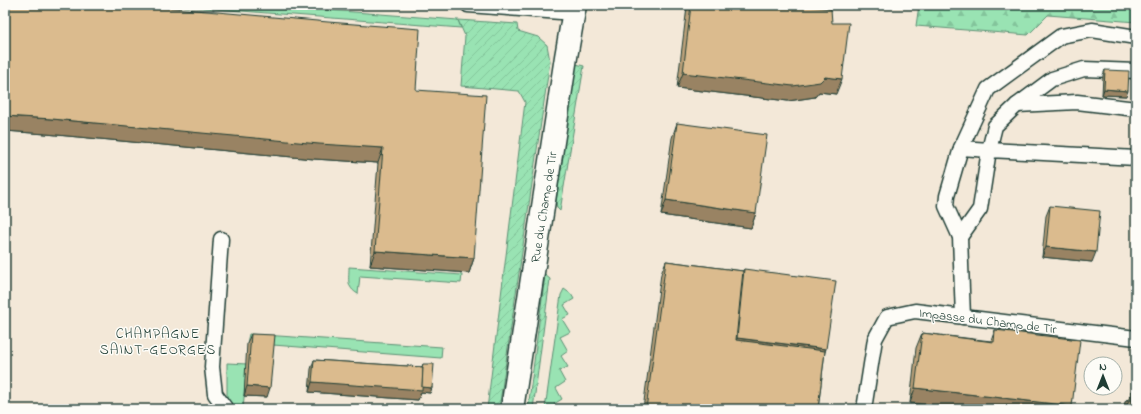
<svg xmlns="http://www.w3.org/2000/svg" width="1141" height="414" font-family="'Indie Flower',sans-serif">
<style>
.built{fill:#f3e8d8;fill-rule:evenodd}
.green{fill:#99e3b3;stroke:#5c9074}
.forest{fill:url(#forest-firs);stroke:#5c9074}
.garden{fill:url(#garden-furrows);stroke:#5c9074}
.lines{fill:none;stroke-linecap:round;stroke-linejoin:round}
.lane-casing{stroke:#1f3d34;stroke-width:17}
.street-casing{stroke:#1f3d34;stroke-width:25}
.lane{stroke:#fdfcf7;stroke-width:14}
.street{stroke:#fdfcf7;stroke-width:22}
.wall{fill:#bca17a;stroke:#1f3d34}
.shaded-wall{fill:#998363;stroke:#1f3d34}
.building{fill:#dbbb8e;stroke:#1f3d34}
.labels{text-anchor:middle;stroke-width:3;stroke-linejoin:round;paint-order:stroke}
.street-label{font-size:13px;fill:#1f3d34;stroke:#fdfcf7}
.neighbourhood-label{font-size:14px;letter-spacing:1px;fill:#1f3d34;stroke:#fdfcf7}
</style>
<defs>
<pattern id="forest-firs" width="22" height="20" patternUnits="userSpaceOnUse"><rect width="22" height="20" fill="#99e3b3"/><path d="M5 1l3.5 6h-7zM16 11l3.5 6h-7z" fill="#83c49b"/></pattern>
<pattern id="garden-furrows" width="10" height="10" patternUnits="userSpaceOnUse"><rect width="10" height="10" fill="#99e3b3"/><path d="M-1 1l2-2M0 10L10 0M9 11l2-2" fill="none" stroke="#83c49b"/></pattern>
</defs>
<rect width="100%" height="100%" fill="#fdfcf7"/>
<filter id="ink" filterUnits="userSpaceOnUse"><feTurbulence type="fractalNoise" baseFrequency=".025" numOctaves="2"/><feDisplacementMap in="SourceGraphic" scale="8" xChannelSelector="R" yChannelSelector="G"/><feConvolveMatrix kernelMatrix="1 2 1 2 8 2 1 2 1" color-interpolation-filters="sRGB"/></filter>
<g filter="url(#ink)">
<path class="built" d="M5,5H1136V409H5ZM1091,364H1115V388H1091Z"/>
<g class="green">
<polygon points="164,5 263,5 458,20 461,28"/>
<path d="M349,267L462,275L461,283L360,276L358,294C346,287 349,280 349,267Z"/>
<polygon points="564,289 571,294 574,299 564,305 570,315 562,319 570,332 560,337 568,351 561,356 568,367 559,371 565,382 556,388 562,399 554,404 557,409 545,409 561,295"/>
<polygon points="249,334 442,347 441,358 247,343"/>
<path d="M227,363L247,364L243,409C235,409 230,408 227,402Z"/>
</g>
<polygon class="forest" points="919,5 1136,5 1136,22 1048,15 1028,35 916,26"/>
<g class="garden">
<polygon points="458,20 517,24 518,31 538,37 547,45 550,61 499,409 487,409 525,102 519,91 461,86 465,36"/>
<polygon points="576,64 584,66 560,211 557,208 556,202"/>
<polygon points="545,275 550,279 533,409 528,409"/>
</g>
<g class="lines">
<defs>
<g id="lane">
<polyline points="468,5 574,13"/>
<polyline points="1017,105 1077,102 1136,109"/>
<polyline points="961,148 989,150 995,126 1017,105 1052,79 1084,69 1136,71"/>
<polyline points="960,237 980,209 989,150 1136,158"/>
<polyline points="221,239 212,367 215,394 226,409"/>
<polyline points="963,317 960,237 946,206 947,196 961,148 988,89 1061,36 1092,30 1136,37"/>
<polyline points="864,409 875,339 887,317 915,311 1136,338"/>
</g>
<polyline id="street" points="512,409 566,57 575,5"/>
</defs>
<use href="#lane" class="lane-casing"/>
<use href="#street" class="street-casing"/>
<use href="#lane" class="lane"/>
<use href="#street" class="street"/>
</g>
<g class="wall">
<polygon points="5,5 416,90 474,258 469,273 370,266 378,163 314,159 46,134 5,131"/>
<polygon points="688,5 691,5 836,94 819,92 815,97 788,101 677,88 687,7"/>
<polygon points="1105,70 1126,96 1102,95 1103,75"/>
<polygon points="677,123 756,213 751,228 661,215 672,138"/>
<polygon points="1050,206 1092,262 1042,257 1046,216"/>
<polygon points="666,261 743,271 744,269 825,351 818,409 643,409 661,274"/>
<polygon points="995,330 1071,409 962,409 910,403 916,348 922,333 991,341"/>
<polygon points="251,334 267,397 244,396 247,343"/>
<polygon points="314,360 422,367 423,364 432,388 430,393 421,392 418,400 309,392 311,369"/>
<polygon points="1132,390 1136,409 1127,409 1127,405 1124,405 1126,400 1129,399"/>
</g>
<g class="shaded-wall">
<polygon points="683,73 825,77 842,79 836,94 819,92 815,97 788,101 677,88"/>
<polygon points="1104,89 1128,91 1126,96 1102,95"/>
<polygon points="5,116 52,119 383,148 378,163 314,159 46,134 5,131"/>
<polygon points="666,200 756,213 751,228 661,215"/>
<polygon points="1046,247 1096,252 1092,262 1042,257"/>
<polygon points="375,251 474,258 469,273 370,266"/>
<polygon points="737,338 826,349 820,364 731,353"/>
<polygon points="312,382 421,387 432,388 430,393 421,392 418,400 309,392"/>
<polygon points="247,386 270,388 267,397 244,396"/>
<polygon points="915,388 1072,406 1071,409 962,409 910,403"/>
<polygon points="1126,400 1129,400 1127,405 1124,405"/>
</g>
<g class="building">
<polygon points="5,5 140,5 328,22 420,29 416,90 486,95 474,258 375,251 383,148 319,144 52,119 5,116"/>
<polygon points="691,5 800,5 831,9 832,23 849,23 842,79 825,77 820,82 793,86 683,73"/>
<polygon points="1105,70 1129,71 1128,91 1104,89"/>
<polygon points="677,123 767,135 756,213 666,200"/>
<polygon points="1050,206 1100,211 1096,252 1046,247"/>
<polygon points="666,261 743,271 736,340 825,351 818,409 646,409"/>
<polygon points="744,269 836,281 826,349 737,338"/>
<polygon points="995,330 1080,340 1072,406 915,388 922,333 994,342"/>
<polygon points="251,334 275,335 270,388 247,386"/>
<polygon points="314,360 423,367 422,390 312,382"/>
<polygon points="423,364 434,364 432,388 422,387 423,367 422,367"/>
<polygon points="1132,390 1136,391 1136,409 1131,409"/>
</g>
</g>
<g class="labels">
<g class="street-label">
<text transform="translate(543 207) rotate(-81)" y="5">Rue du Champ de Tir</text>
<text transform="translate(988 320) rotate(7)" y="5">Impasse du Champ de Tir</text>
</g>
<g class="neighbourhood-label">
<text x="158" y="338">CHAMPAGNE<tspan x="158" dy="16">SAINT-GEORGES</tspan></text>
</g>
</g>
<rect width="1141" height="414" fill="none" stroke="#fdfcf7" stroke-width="20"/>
<rect x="10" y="10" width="1121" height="394" fill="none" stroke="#1f3d34" stroke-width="1.5" filter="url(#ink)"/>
<g transform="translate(1103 376)"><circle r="19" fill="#fdfcf7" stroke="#a4b0a9"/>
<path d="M0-3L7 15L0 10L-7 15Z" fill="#1f3d34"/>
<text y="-6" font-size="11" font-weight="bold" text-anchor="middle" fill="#1f3d34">N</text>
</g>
</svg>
